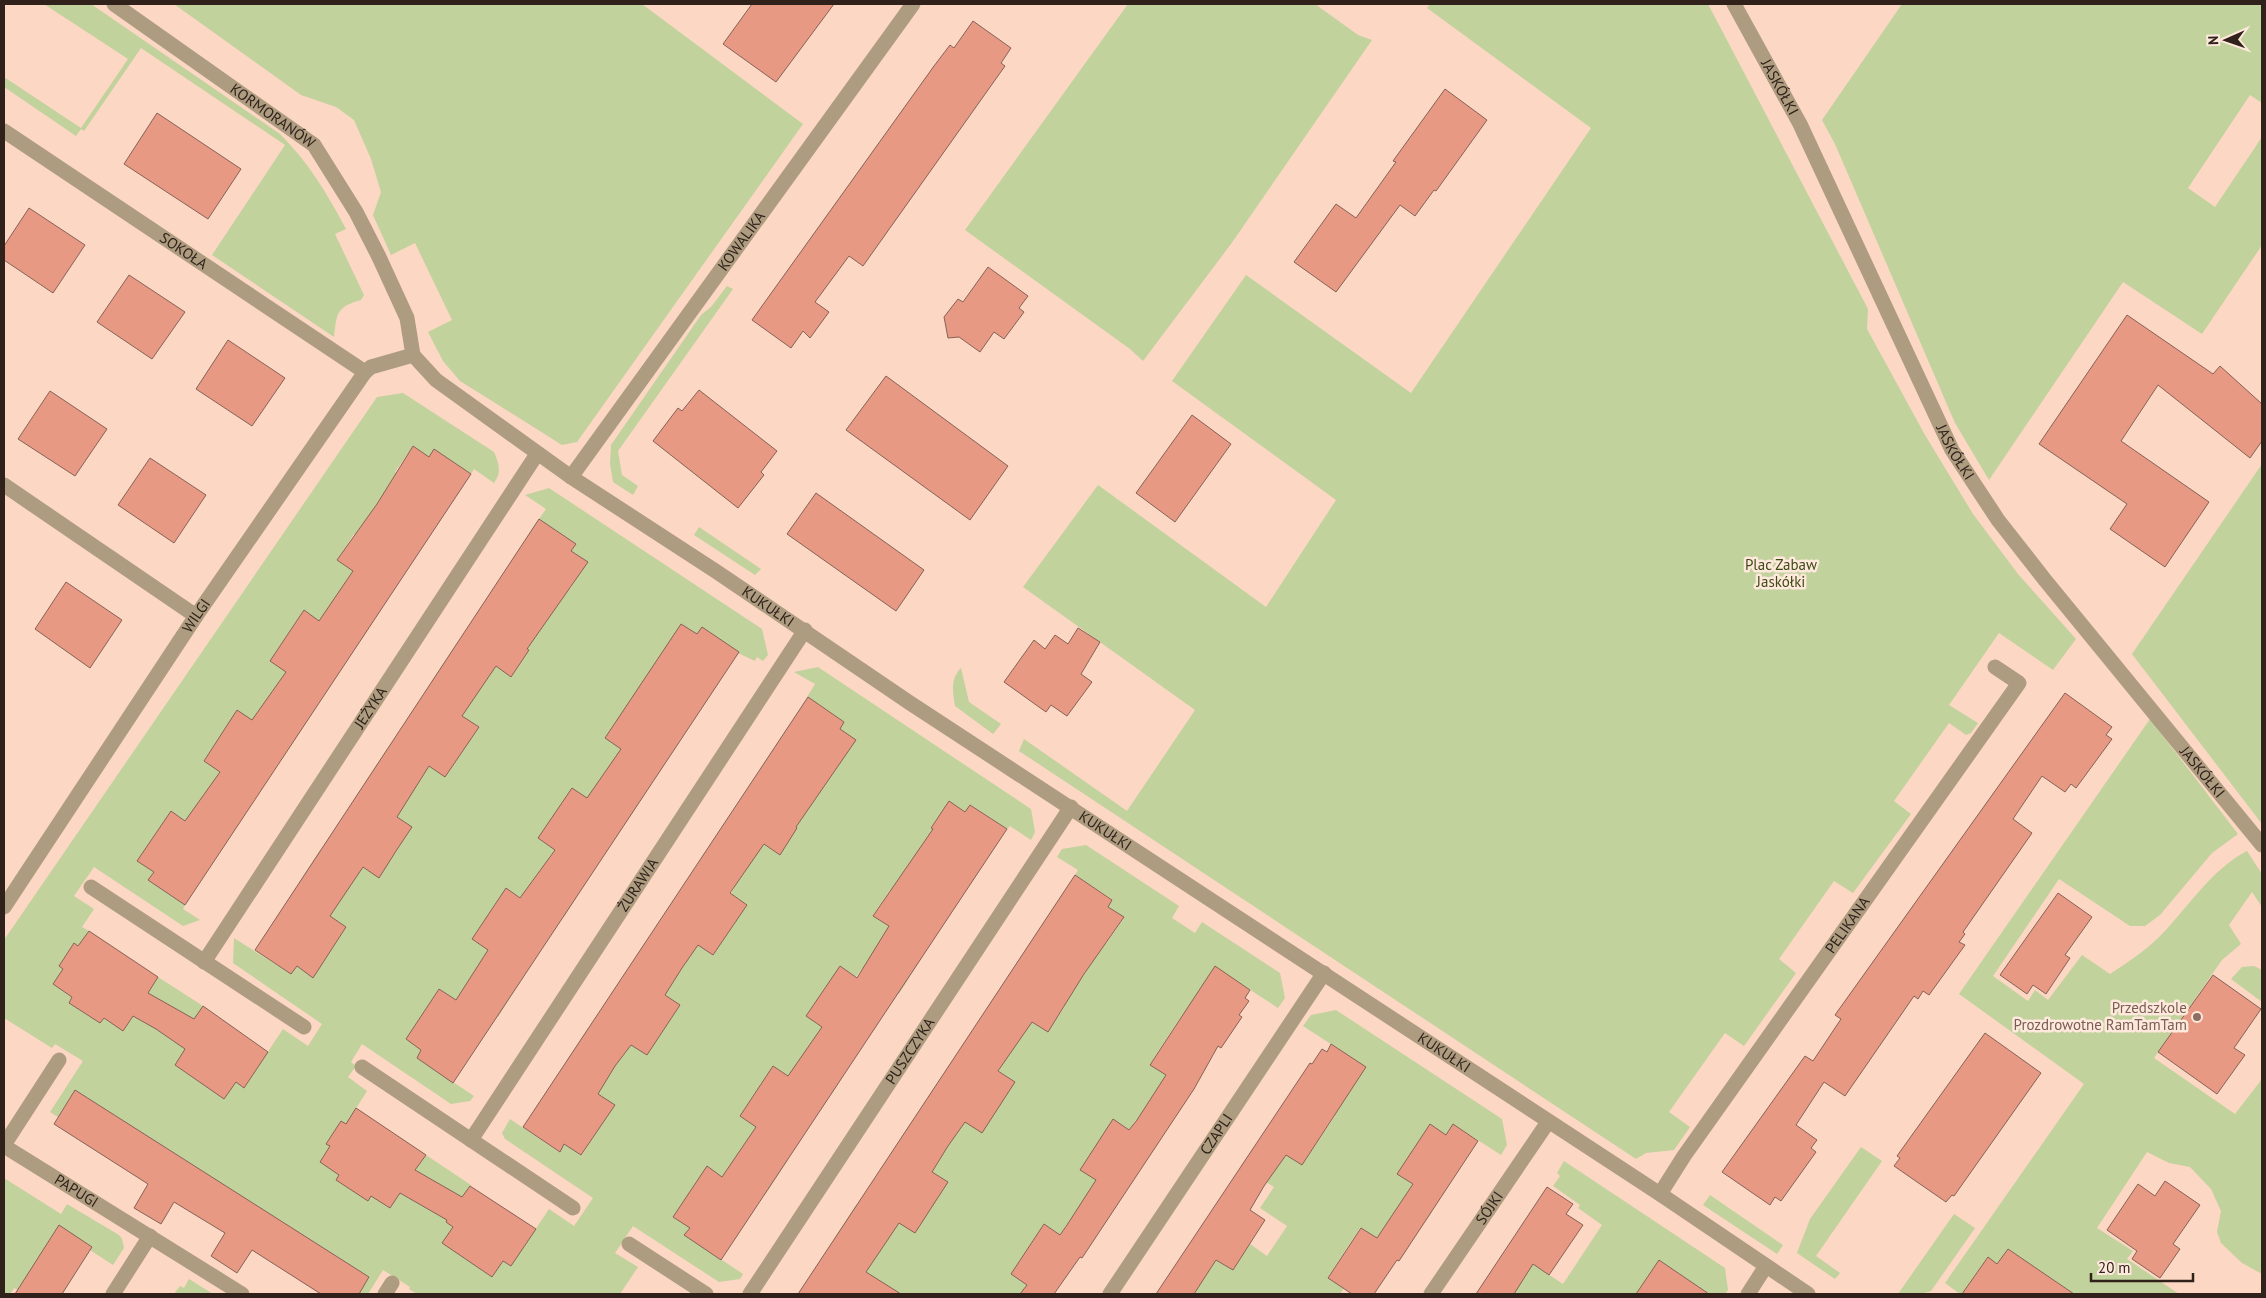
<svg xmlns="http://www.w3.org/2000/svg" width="2266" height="1298" font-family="'PT Sans',sans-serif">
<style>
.green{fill:#c1d29d}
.building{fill:#e79983;stroke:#866257}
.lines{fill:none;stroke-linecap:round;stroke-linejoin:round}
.minor{stroke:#ae9c80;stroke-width:15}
.education-dot{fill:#8d6e63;stroke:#ffe8dc;stroke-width:2}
.labels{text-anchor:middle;stroke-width:5;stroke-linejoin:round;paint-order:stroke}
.street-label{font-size:15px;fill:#30221b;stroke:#ffe8dc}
.park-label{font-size:15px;fill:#3c4a15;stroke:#ffe8dc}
.education-label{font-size:15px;fill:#785e54;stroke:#ffe8dc;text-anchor:end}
</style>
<rect width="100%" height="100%" fill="#fcd7c3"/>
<g class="green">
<path d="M44,4H91L280,134C308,162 327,193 346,229L335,234L364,295L361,300C336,307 337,313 334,337L212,255L285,145L141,48L84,131L81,129L76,136L4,87V77L81,128L128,59Z"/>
<polygon points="174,4 642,4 803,124 577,442 562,445 460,381 443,361 428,332 452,320 415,243 391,255 373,215 381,192 371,159 354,120 336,107 301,95"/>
<polygon points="1128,4 1315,4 1358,35 1372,40 1231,244 1143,361 1130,349 965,230"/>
<polygon points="1430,4 1708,4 1868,309 1867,329 1925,435 1973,514 2018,574 2076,639 2053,670 1999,633 1949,705 1978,723 1971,733 1966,735 1949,723 1894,801 1911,814 1853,893 1834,881 1779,959 1796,973 1744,1046 1725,1033 1669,1112 1690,1127 1674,1150 1646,1153 1636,1159 1019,751 1024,739 1127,811 1195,710 1023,587 1098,485 1266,607 1336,500 1172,381 1246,275 1411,393 1591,128 1427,8"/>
<polygon points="1902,4 2262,4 2262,103 2250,95 2188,188 2215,207 2262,137 2262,245 2202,334 2123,282 1989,480 1955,423 1835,144 1822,120"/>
<polygon points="727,286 733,289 618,451 622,475 638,486 633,495 613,482 610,464 611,445 701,315 711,307"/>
<path d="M403,393L494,452C499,464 502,472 494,483L474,469L471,474L434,450L429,457L413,446L395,472L400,476C382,494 369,514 359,537L354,534L337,560L353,571L347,579L384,604L362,639L326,614L320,622L303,611L270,661L286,672L307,720L295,739L259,714L254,722L237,711L204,760L220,772L215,779L251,804L229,839L193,815L187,822L171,811L137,861L154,872L148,880L185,905L183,909L200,920L183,926L94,867L74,896L94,909L82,927L89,931L78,946L73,944L59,966L63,969L53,984L72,997L69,1002L100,1023L104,1018L123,1031L133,1016L153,996L148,993L158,977L203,1006L186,1049L175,1065L224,1099L236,1082L244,1088L283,1029L308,1046L322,1024L233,963L234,938L291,974L297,966L313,977L346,927L330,916L335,908L298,884L320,850L357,874L362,867L379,877L412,827L396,816L401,808L364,784L387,749L424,774L429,766L445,777L479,727L462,716L467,708L430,684L453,649L496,666L512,676L529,650L524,647L565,586L570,589L587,562L571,551L576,544L539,519L546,509L525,495L549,488L762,629L768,655L763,661L757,657L755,661L697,634L681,624L605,738L621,749L616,757L652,782L630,817L594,792L588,799L538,838L555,850L549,857L586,882L564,917L527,892L522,900L506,888L472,939L488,950L483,958L520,982L498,1017L461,993L456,1000L439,989L406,1039L421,1050L417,1058L474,1096L470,1101L451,1104L362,1044L351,1062L356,1066L348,1077L367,1091L346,1124L341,1121L326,1144L330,1146L339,1175L336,1180L367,1200L371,1196L390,1208L400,1193L404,1196L415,1170L426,1155L471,1185L446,1222L453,1227L443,1243L492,1277L503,1261L511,1266L549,1209L574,1226L593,1198L505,1139L502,1133L510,1119L559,1152L564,1144L582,1155L614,1105L598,1094L603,1086L566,1062L588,1028L625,1052L631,1045L647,1055L680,1005L664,994L697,944L713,955L747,905L731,894L735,886L699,861L722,828L758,852L764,844L780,855L797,828L792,825L856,740L840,729L844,722L807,697L815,684L794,672L818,667L1031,809L1035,832L1031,840L1010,826L1007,829L971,805L965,812L949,801L931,827L936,831L896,893L890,890L873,915L889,926L884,934L921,959L899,994L862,969L856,977L840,966L806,1016L822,1027L843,1076L832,1094L796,1069L790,1077L773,1066L740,1116L756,1127L751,1135L788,1160L765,1195L729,1170L724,1178L707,1167L690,1228L685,1235L743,1274L740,1279L719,1282L633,1226L615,1253L638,1267L620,1294H417L409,1289L410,1287L383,1270L368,1294H359L369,1277L323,1248L306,1275L290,1227L238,1194L221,1221L188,1199L205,1173L153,1140L105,1146L121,1119L75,1090L58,1117L50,1112L83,1061L55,1044L52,1048L4,1018V940L377,397Z"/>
<polygon points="2262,464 2262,824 2132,654"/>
<polygon points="699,527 761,569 755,575 694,535"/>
<path d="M961,668L969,702L1001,724L993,734L955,706C953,692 950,679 961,668Z"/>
<path d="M2150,719L2238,834L2212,853L2160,915L2145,926H2130L2059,879L1993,976L2028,1001L2035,990L2048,1000L2082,955L2110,974C2128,962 2147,950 2162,934C2189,906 2212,869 2247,851L2262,874V907L2252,892L2229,925L2241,944L2222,960L2154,1058L2235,1114L2262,1079V1274L2242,1263L2221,1243L2217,1232L2221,1211L2211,1189L2190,1167L2169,1163L2147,1152L2097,1228L2133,1251L2127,1259L2179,1294H2060L2064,1287L2008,1249L1997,1264L1988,1257L1962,1294H1960L1945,1283L2084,1084L1959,994Z"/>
<path d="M1086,845L1179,906L1172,918L1195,933L1202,922L1280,973L1285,998L1278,1008L1215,967L1199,1025L1182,1015L1150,1064L1166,1075L1160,1085L1162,1137L1136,1120L1129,1130L1113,1119L1096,1180L1093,1241L1067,1224L1060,1235L1044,1224L1011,1274L1027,1285L1020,1294H874L882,1282L866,1272L834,1239L856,1205L893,1230L899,1222L915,1233L948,1182L932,1172L937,1164L900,1139L923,1105L960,1129L965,1122L1015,1082L999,1071L1003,1063L967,1039L976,1025L1032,1022L1048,1032L1065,1006L1060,1003C1079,985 1092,965 1101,941L1106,944L1124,918L1108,907L1112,899L1075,875L1078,870L1057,857L1062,849Z"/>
<polygon points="2254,966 2262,970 2262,1002 2231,979 2242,967"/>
<polygon points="1336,1010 1502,1119 1507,1145 1501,1155 1453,1124 1446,1135 1430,1124 1397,1174 1413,1184 1406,1195 1432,1212 1409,1245 1384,1228 1377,1238 1360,1228 1328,1277 1344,1288 1340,1294 1198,1294 1191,1290 1187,1294 1181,1294 1164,1283 1210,1270 1216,1260 1233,1270 1250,1244 1267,1256 1287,1226 1260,1208 1274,1187 1241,1166 1253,1148 1279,1165 1286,1155 1302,1165 1335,1116 1319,1105 1331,1087 1346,1097 1366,1067 1303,1026 1311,1015"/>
<polygon points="1861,1147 1882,1161 1816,1256 1840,1273 1835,1279 1797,1253 1810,1219"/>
<path d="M1564,1161L1725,1268L1728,1290L1725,1294H1710L1694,1284L1639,1291L1644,1294H1493C1507,1273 1520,1284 1533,1264L1563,1284L1602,1225L1578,1208L1580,1205L1553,1186L1560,1176L1557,1173Z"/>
<polygon points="4,1178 61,1214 67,1204 119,1235 122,1239 124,1248 113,1265 90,1250 92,1247 59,1226 18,1290 14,1288 10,1294 4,1294"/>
<polygon points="1710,1195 1783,1245 1777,1254 1703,1205"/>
<polygon points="1954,1214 1975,1228 1931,1291 1921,1294 1898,1294"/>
<polygon points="189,1279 213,1294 174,1294 180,1286 184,1288"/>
</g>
<g class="building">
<polygon points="752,4 834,4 776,82 723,44"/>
<polygon points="973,21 1011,48 1001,63 1005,66 863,266 849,256 815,302 829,312 810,338 803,331 791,348 752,320 934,66 950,45 954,48"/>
<polygon points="1445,89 1487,120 1436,191 1434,190 1415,216 1400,205 1336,292 1294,262 1336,204 1356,218 1396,162 1393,161"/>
<polygon points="157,113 241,169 208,219 124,164"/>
<polygon points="29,208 85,245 53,293 4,260 4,246"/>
<polygon points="988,267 1028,296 1019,308 1024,312 1004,339 994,332 980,352 959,337 948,338 944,317 958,299 963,302"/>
<polygon points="129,275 185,312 152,359 97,322"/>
<polygon points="2127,315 2213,374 2220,366 2262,404 2262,441 2250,458 2158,385 2121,441 2209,502 2165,567 2110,529 2127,504 2039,444"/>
<polygon points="228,340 285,378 252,426 196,389"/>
<polygon points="886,376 1008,466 970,520 846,430"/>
<polygon points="699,390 777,451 761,472 764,475 738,508 653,441 678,408 682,411"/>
<polygon points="50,391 107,429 75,476 18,439"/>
<polygon points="1192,415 1231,444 1175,522 1136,493"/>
<polygon points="413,446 429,457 434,449 471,474 185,905 148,880 154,872 137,861 171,811 185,821 220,772 204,761 237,710 252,720 286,672 270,661 304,610 319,621 353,571 337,560 377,504"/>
<polygon points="150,458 206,495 174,543 118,505"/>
<polygon points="816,493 924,570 896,611 787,534"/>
<polygon points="539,519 576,544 571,551 588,562 527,649 529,650 511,677 496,666 462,716 479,727 445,777 429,766 397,817 412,827 396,851 379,878 363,867 330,916 346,927 313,978 297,966 291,974 255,950"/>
<polygon points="66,582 122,620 90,668 35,629"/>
<polygon points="681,624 697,634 702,627 739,652 453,1083 417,1058 421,1050 406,1039 439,989 456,1000 488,950 472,939 506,888 520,898 555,850 538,838 572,788 587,798 621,749 605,738"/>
<polygon points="1078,628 1100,642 1081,674 1092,682 1067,716 1051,705 1046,712 1004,682 1034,640 1045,649 1055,635 1068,644"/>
<polygon points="2065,693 2112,727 2106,735 2112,739 2076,788 2071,784 2065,792 2042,776 2013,819 2032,833 1963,932 1965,934 1959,942 1965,945 1929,995 1923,991 1918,999 1914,996 1845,1096 1824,1082 1796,1125 1817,1140 1811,1148 1816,1152 1781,1201 1775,1197 1770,1205 1722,1172 1805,1056 1813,1061 1841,1019 1835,1015"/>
<polygon points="808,697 844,722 840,729 856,740 796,827 797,828 780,855 764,844 730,893 747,905 713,955 698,945 682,968 665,995 680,1005 647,1055 631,1045 615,1066 598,1094 615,1105 581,1155 564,1144 560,1152 523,1127"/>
<polygon points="949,801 965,812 970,805 1007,829 721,1260 684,1235 690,1228 673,1217 707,1166 722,1177 756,1127 740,1116 773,1066 788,1076 822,1027 806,1016 840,966 857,978 889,926 873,916 933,829 931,828"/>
<polygon points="1075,875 1112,900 1108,907 1124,917 1084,974 1048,1032 1032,1022 998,1071 1015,1082 982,1133 965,1122 948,1146 932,1172 948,1182 915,1233 899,1223 866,1272 901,1294 798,1294"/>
<polygon points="2058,893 2092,917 2065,955 2070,958 2046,994 2033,985 2027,994 2000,975"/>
<polygon points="89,931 158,977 148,993 194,1019 203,1006 268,1052 244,1088 236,1082 224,1099 175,1065 185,1049 156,1029 133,1016 123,1031 104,1018 100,1023 69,1003 72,997 53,984 63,969 59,966 74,943 78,946"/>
<polygon points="1215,966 1250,990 1245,998 1249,1001 1239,1015 1242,1017 1221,1048 1218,1046 1194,1089 1082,1258 1080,1257 1054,1294 1020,1294 1027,1285 1011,1274 1044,1224 1060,1235 1067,1225 1096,1180 1080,1170 1113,1119 1129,1130 1137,1120 1166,1075 1150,1065"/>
<polygon points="2213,975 2261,1009 2234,1048 2245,1055 2217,1094 2158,1052"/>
<polygon points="1985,1033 2041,1073 1954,1196 1952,1195 1946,1202 1894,1166 1900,1158 1897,1156"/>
<polygon points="1331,1044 1366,1067 1302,1165 1286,1155 1264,1186 1250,1210 1265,1220 1233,1270 1216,1260 1194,1294 1156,1294 1310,1063 1312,1064 1322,1049 1327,1052"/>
<polygon points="75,1090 369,1277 359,1294 321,1294 252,1250 237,1273 211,1256 225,1233 174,1202 161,1224 134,1208 148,1184 54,1124"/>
<polygon points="356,1108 426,1155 415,1170 462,1197 470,1186 536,1229 511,1266 503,1261 492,1277 442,1243 453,1227 446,1222 447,1220 400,1193 390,1208 371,1196 368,1201 336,1180 339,1175 320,1162 330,1146 326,1144 341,1121 346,1124"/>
<polygon points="1430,1124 1446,1135 1453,1124 1478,1141 1399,1261 1397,1260 1374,1294 1352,1294 1328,1278 1361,1228 1377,1238 1413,1184 1397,1174"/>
<polygon points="2165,1181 2200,1205 2173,1244 2180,1249 2160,1278 2132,1259 2137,1251 2107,1230 2138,1184 2155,1196"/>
<polygon points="1547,1187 1573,1204 1566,1214 1583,1225 1549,1275 1533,1264 1514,1294 1476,1294"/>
<polygon points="59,1225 92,1247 62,1294 15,1294"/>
<polygon points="2008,1249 2074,1294 1962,1294 1988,1257 1997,1264"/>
<polygon points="1659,1260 1709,1294 1636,1294"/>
</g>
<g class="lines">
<g class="minor">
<path id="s1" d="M114,4L314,145L356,212L379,257L407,318L413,355"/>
<path id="s2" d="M1734,4L1800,124L1952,450L1998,520L2045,580L2262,845"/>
<path id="s3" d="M4,131L365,372"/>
<path id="s4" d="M413,355L436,380L571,477L717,572L910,703L1660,1194L1808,1294"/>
<path id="s5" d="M571,477L913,4"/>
<polyline points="4,485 196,616"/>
<polyline points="91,887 304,1027"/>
<path id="s6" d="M4,907L196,616L365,372L371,367L413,355"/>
<path id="s7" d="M204,962L537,454"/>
<polyline points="362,1067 573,1208"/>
<path id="s8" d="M471,1140L805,630"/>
<polyline points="4,1145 59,1060"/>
<path id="s9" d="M4,1146L242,1294"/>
<path id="s10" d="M1660,1194L1684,1156L2019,683L1995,667"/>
<polyline points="629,1244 706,1294"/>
<polyline points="113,1294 150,1236"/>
<polyline points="385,1294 392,1283"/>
<path id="s11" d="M750,1294L1071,807"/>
<path id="s12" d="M1110,1294L1324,973"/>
<path id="s13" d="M1431,1294L1548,1122"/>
<polyline points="1748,1294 1766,1266"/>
</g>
</g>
<circle class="education-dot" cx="2197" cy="1017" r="5"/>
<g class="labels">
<g class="street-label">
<text dy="5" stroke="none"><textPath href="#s2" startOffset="95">JASKÓŁKI</textPath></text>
<text dy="5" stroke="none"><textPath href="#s1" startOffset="194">KORMORANÓW</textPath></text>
<text dy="5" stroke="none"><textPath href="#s5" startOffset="291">KOWALIKA</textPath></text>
<text dy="5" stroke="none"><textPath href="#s3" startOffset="216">SOKOŁA</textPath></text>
<text dy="5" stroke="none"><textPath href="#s2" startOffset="500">JASKÓŁKI</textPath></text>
<text dy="5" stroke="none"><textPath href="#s4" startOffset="436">KUKUŁKI</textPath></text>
<text dy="5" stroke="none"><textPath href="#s6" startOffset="349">WILGI</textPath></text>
<text dy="5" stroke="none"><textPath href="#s7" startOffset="304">JEŻYKA</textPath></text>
<text dy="5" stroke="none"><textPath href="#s2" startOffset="905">JASKÓŁKI</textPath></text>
<text dy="5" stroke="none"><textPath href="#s4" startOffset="841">KUKUŁKI</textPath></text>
<text dy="5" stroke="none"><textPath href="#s8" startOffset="305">ŻURAWIA</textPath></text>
<text dy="5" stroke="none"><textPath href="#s10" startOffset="328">PELIKANA</textPath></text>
<text dy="5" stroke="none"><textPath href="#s11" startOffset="291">PUSZCZYKA</textPath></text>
<text dy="5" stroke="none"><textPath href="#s4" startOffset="1246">KUKUŁKI</textPath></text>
<text dy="5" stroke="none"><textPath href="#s12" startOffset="192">CZAPLI</textPath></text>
<text dy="5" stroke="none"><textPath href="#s9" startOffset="85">PAPUGI</textPath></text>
<text dy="5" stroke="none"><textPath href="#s13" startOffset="104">SÓJKI</textPath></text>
</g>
<g class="park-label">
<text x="1781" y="570">Plac Zabaw<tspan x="1781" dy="17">Jaskółki</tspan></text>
</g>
<g class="education-label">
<text x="2187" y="1013">Przedszkole<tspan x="2187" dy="17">Prozdrowotne RamTamTam</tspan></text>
</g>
</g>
<rect width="2266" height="1298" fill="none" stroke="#30221b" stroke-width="10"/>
<g transform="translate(2226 40) rotate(268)" stroke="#ffe8dc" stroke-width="4" paint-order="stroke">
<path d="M0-4L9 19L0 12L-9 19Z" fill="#30221b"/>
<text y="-8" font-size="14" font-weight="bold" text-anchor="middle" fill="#30221b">N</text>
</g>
<path d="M2091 1273v8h102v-8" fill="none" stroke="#30221b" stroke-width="2.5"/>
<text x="2098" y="1273" font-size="15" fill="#30221b" stroke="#ffe8dc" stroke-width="4" paint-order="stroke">20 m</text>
</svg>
